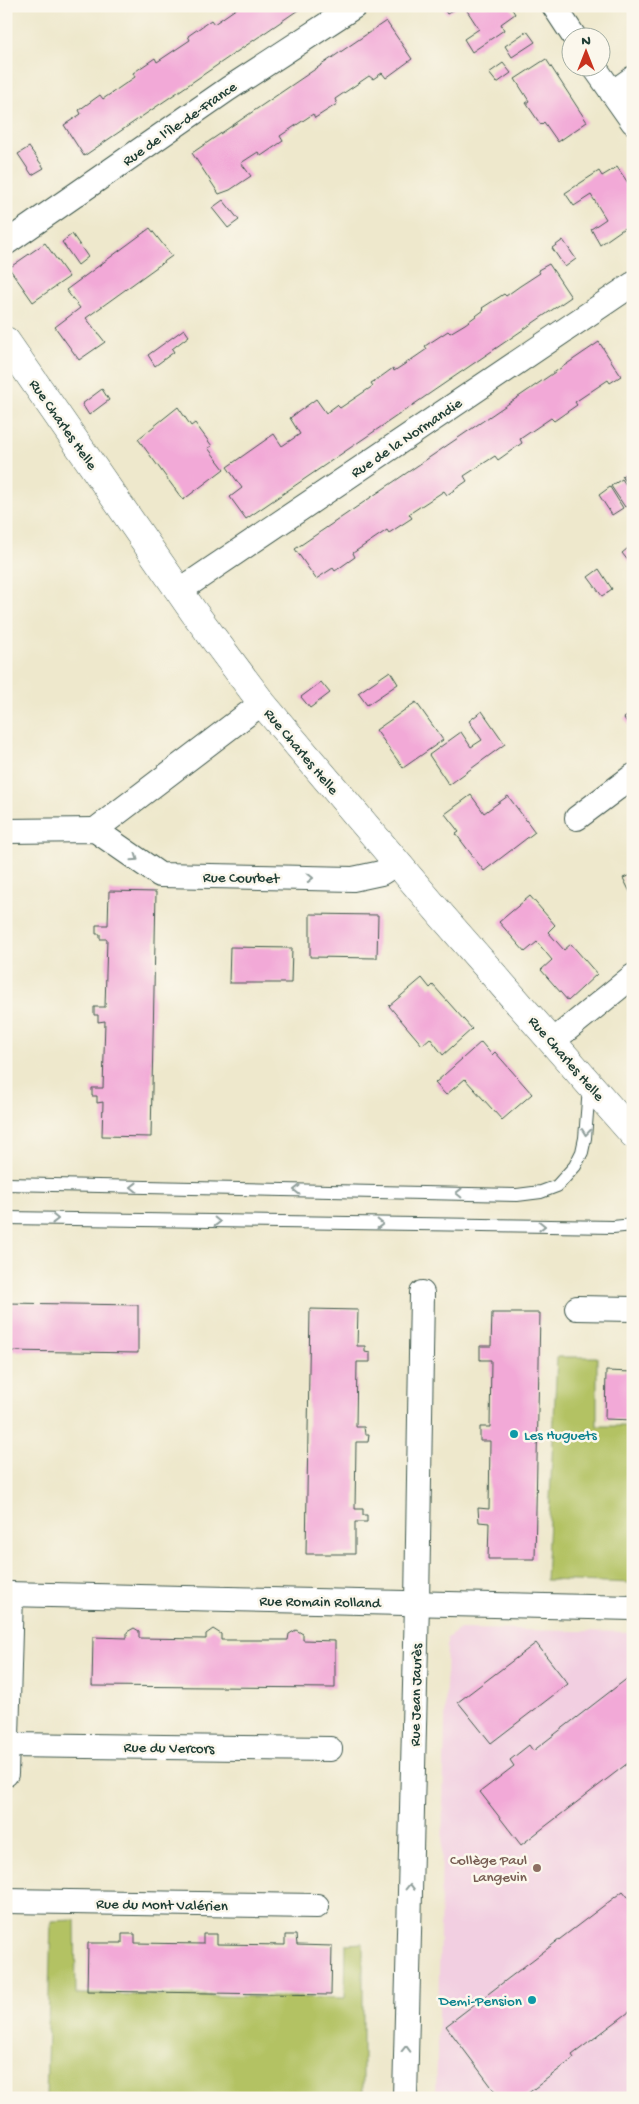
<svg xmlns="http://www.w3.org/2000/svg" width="639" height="2104" font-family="'Gochi Hand',sans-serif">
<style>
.built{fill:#f2cfe1}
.green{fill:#b3c264;stroke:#69804c}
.building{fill:#f2a9d7}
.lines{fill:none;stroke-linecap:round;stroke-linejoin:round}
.service-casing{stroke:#3e574b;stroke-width:14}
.minor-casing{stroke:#3e574b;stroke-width:26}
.tertiary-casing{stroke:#3e574b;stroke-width:29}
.service{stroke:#fff;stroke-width:12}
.minor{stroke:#fff;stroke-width:24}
.tertiary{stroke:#fff;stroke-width:28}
.oneway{stroke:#8f9e9a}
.culture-dot{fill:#0f9aa8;stroke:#fbf7ec;stroke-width:2}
.education-dot{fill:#8d6e63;stroke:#fbf7ec;stroke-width:2}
.labels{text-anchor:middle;stroke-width:5;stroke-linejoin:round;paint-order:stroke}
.street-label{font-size:15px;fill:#1f3d34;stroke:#fbf7ec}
.culture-label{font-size:15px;fill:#0d838f;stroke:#fbf7ec;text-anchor:start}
.education-label{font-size:15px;fill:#785e54;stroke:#fbf7ec;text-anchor:end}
</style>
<rect width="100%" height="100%" fill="#fbf7ec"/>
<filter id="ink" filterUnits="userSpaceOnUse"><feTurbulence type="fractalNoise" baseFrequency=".02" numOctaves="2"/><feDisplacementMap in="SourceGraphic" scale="10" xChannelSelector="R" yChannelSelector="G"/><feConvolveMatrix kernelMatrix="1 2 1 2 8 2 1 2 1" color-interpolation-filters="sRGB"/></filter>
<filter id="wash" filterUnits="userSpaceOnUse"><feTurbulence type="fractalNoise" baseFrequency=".0096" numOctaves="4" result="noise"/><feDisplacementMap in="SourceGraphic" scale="20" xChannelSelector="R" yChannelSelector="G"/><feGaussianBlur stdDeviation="1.12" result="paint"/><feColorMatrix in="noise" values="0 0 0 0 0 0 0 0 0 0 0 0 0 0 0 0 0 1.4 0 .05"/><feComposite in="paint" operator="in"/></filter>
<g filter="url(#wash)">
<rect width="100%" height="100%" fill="#eee8cc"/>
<polygon class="built" points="460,1629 633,1632 633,2098 436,2098 447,1638"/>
<g class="green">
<polygon points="557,1357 597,1357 597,1426 633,1426 633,1583 546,1580"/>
<polygon points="75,1920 76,1994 345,1998 346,1944 363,1943 363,2098 46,2098 51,1921"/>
</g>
<g id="blocks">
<g class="building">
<polygon points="240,6 304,6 84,156 64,125 81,114 79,110 100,95 103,99 135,77 133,73 155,58 157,62 190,40 188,36 211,20 214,24"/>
<polygon points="442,6 460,6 447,14"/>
<polygon points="464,6 510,6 515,14 501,24 504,30 472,52 464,39 479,29"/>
<polygon points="386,21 412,59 386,78 382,73 373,79 369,76 335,99 337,104 315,118 313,114 280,136 283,141 261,156 258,152 241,163 251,176 230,190 219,194 192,153"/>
<polygon points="527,31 535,42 512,57 505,46"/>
<polygon points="546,59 587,122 558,142 544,122 541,125 526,103 529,101 515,79"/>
<polygon points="503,63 511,73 497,83 489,73"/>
<polygon points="29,147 44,168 32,175 18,154"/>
<polygon points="617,167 633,190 633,212 629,215 633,222 600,245 591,229 606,219 591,195 574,206 565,193 599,171 602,176"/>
<polygon points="223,200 239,220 228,228 212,208"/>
<polygon points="150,228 172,256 86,318 105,342 79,360 55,327 80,308 66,290"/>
<polygon points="72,234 88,257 78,265 62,242"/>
<polygon points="563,240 576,259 565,267 552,248"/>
<polygon points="45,243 69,277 33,302 9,268"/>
<polygon points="549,264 571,297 246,519 230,497 242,488 227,467 274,434 282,446 300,434 290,418 316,399 326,413 337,405 340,408 373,386 371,383 382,376 393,368 394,371 411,360 427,349 425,346 448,331 450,333 465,324 484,310 482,308 504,294 506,296 520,286 540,273 538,270"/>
<polygon points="184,329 189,336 172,349 174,352 155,366 148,355"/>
<polygon points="599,342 621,376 610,383 608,380 575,402 577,405 554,421 551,418 520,439 522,443 498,460 495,456 464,476 467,481 447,495 444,491 409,514 412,518 389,533 387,530 353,553 355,557 335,571 333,568 316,579 295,549"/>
<polygon points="102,389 109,400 89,415 82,404"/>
<polygon points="178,407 191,426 195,423 212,446 208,448 224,469 183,500 138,439"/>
<polygon points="633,469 633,492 622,476"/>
<polygon points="622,479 633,495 633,502 625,507 611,486"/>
<polygon points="610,487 623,508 612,515 599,495"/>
<polygon points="633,544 633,567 622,553"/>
<polygon points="599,569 612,589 602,596 588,577"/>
<polygon points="390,671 398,684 367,705 358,693"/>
<polygon points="321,682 330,693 310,708 301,697"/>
<polygon points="416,702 443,740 403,768 376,730"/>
<polygon points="482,711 505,744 449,785 429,755 461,732 471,747 482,740 469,721"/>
<polygon points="633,712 633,731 624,718"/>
<polygon points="471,795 484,813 508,796 535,832 484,871 456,834 459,832 445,814"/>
<polygon points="633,874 633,898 623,878"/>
<polygon points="109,891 156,892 151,1137 102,1136 103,1102 97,1103 97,1096 92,1096 92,1088 103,1088 105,1021 98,1022 98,1015 94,1015 94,1007 105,1007 107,939 100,939 100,934 96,934 96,925 108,925"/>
<polygon points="530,896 555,925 548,932 564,950 571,944 597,974 568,1001 541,970 552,960 537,942 525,952 499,922"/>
<polygon points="310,914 378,915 377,958 310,957"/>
<polygon points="230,947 292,948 291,983 229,983"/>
<polygon points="422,978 430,988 433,985 472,1029 443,1055 430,1038 422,1045 389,1006"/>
<polygon points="481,1042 492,1055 495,1052 532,1094 502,1120 465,1079 446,1095 435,1083"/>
<polygon points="6,1303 138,1305 138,1353 6,1351"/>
<polygon points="310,1309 358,1310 357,1346 365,1346 365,1352 370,1353 370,1362 357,1362 356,1427 364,1427 365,1434 369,1434 368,1442 356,1442 355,1509 363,1509 363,1515 367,1515 367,1522 355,1522 355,1554 306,1554"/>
<polygon points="492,1313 540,1313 535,1559 488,1559 489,1523 479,1522 478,1508 489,1509 490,1441 480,1441 480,1427 490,1427 491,1360 480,1360 480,1346 491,1346"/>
<polygon points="606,1371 633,1372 633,1420 605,1419"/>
<polygon points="134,1628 139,1631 139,1638 206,1639 206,1634 213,1629 221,1634 221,1640 288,1640 289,1634 296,1630 303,1634 303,1640 335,1641 335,1688 92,1686 93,1637 127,1638 127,1632"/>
<polygon points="536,1643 568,1684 491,1743 458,1702"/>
<polygon points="633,1674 633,1770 628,1763 521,1845 480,1792 514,1766 510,1760 529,1745 533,1751"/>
<polygon points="623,1891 633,1903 633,2009 572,2055 574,2058 522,2098 500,2098 446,2026"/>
<polygon points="122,1934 135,1934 135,1943 203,1944 203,1934 217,1934 217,1944 285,1945 285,1935 296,1935 297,1945 332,1946 331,1995 87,1991 88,1943 122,1943"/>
</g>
</g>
</g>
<g filter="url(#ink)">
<use href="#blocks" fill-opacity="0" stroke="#3e574b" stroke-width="1"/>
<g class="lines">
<defs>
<g id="service">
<polyline points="6,1184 517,1195 541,1192 557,1186 575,1166 582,1152 585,1138 589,1088"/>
<polyline points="6,1218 613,1227 633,1225"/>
</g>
<g id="minor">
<polyline points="554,6 575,38"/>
<polyline points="595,68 633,122"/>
<polyline points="612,93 633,78"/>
<polyline points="6,243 228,89 355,6"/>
<polyline points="179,591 633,284"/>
<polyline points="577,818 633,776"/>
<polyline points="95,830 262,703"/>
<polyline points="6,831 95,830 160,875 353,879 381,873 397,863"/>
<polyline points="553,1041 633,976"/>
<polyline points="577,1308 633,1309"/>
<polyline points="6,1594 633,1608"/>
<polyline points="7,1745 330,1749"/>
<polyline points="6,1774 11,1594"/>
<polyline points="6,1901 317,1906"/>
<polyline points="405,2098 417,1603 422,1293"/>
</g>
<polyline id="tertiary" points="6,341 193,611 262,703 443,917 633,1134"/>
</defs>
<use href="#service" class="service-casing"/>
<use href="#minor" class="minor-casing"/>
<use href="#tertiary" class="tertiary-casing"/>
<use href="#service" class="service"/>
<use href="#minor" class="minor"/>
<use href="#tertiary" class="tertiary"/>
</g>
<defs><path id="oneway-chevron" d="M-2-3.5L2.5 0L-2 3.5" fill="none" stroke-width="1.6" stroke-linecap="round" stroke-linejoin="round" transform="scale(1.25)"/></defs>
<g class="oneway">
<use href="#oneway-chevron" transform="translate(135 858) rotate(35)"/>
<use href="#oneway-chevron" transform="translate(310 878) rotate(1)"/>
<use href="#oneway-chevron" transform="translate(586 1132) rotate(96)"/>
<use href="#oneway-chevron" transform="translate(134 1187) rotate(-179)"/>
<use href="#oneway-chevron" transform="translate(297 1190) rotate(-179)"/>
<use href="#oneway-chevron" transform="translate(459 1193) rotate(-179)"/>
<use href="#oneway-chevron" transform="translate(55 1219) rotate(1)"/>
<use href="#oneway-chevron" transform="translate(217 1222) rotate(1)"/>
<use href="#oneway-chevron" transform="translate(380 1224) rotate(1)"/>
<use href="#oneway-chevron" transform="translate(542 1226) rotate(1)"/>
<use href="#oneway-chevron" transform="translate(410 1887) rotate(-89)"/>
<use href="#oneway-chevron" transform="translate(406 2049) rotate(-89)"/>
</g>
</g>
<g class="culture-dot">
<circle cx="514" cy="1434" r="5"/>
<circle cx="532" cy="2000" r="5"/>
</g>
<circle class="education-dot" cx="537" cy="1868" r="5"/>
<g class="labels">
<g class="street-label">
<text transform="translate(179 123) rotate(-35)" y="5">Rue de l'Île-de-France</text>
<text transform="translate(64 424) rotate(55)" y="5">Rue Charles Helle</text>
<text transform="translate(406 437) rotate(-34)" y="5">Rue de la Normandie</text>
<text transform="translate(302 751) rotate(50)" y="5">Rue Charles Helle</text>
<text transform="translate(241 877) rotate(1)" y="5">Rue Courbet</text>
<text transform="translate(567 1058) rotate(49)" y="5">Rue Charles Helle</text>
<text transform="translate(320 1601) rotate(1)" y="5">Rue Romain Rolland</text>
<text transform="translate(415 1695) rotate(-89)" y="5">Rue Jean Jaurès</text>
<text transform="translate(169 1747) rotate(1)" y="5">Rue du Vercors</text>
<text transform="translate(162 1904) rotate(1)" y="5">Rue du Mont Valérien</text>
</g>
<g class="culture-label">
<text x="524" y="1439">Les Huguets</text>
<text x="522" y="2005" text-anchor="end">Demi-Pension</text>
</g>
<g class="education-label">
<text x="527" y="1864">Collège Paul<tspan x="527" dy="17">Langevin</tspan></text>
</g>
</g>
<rect width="639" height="2104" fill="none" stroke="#fbf7ec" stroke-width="25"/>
<g transform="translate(586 52)"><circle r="24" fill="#fbf7ec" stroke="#a3ada2"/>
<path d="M0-4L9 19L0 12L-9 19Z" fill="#c8321e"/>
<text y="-8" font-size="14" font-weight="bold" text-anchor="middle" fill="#1f3d34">N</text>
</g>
</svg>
